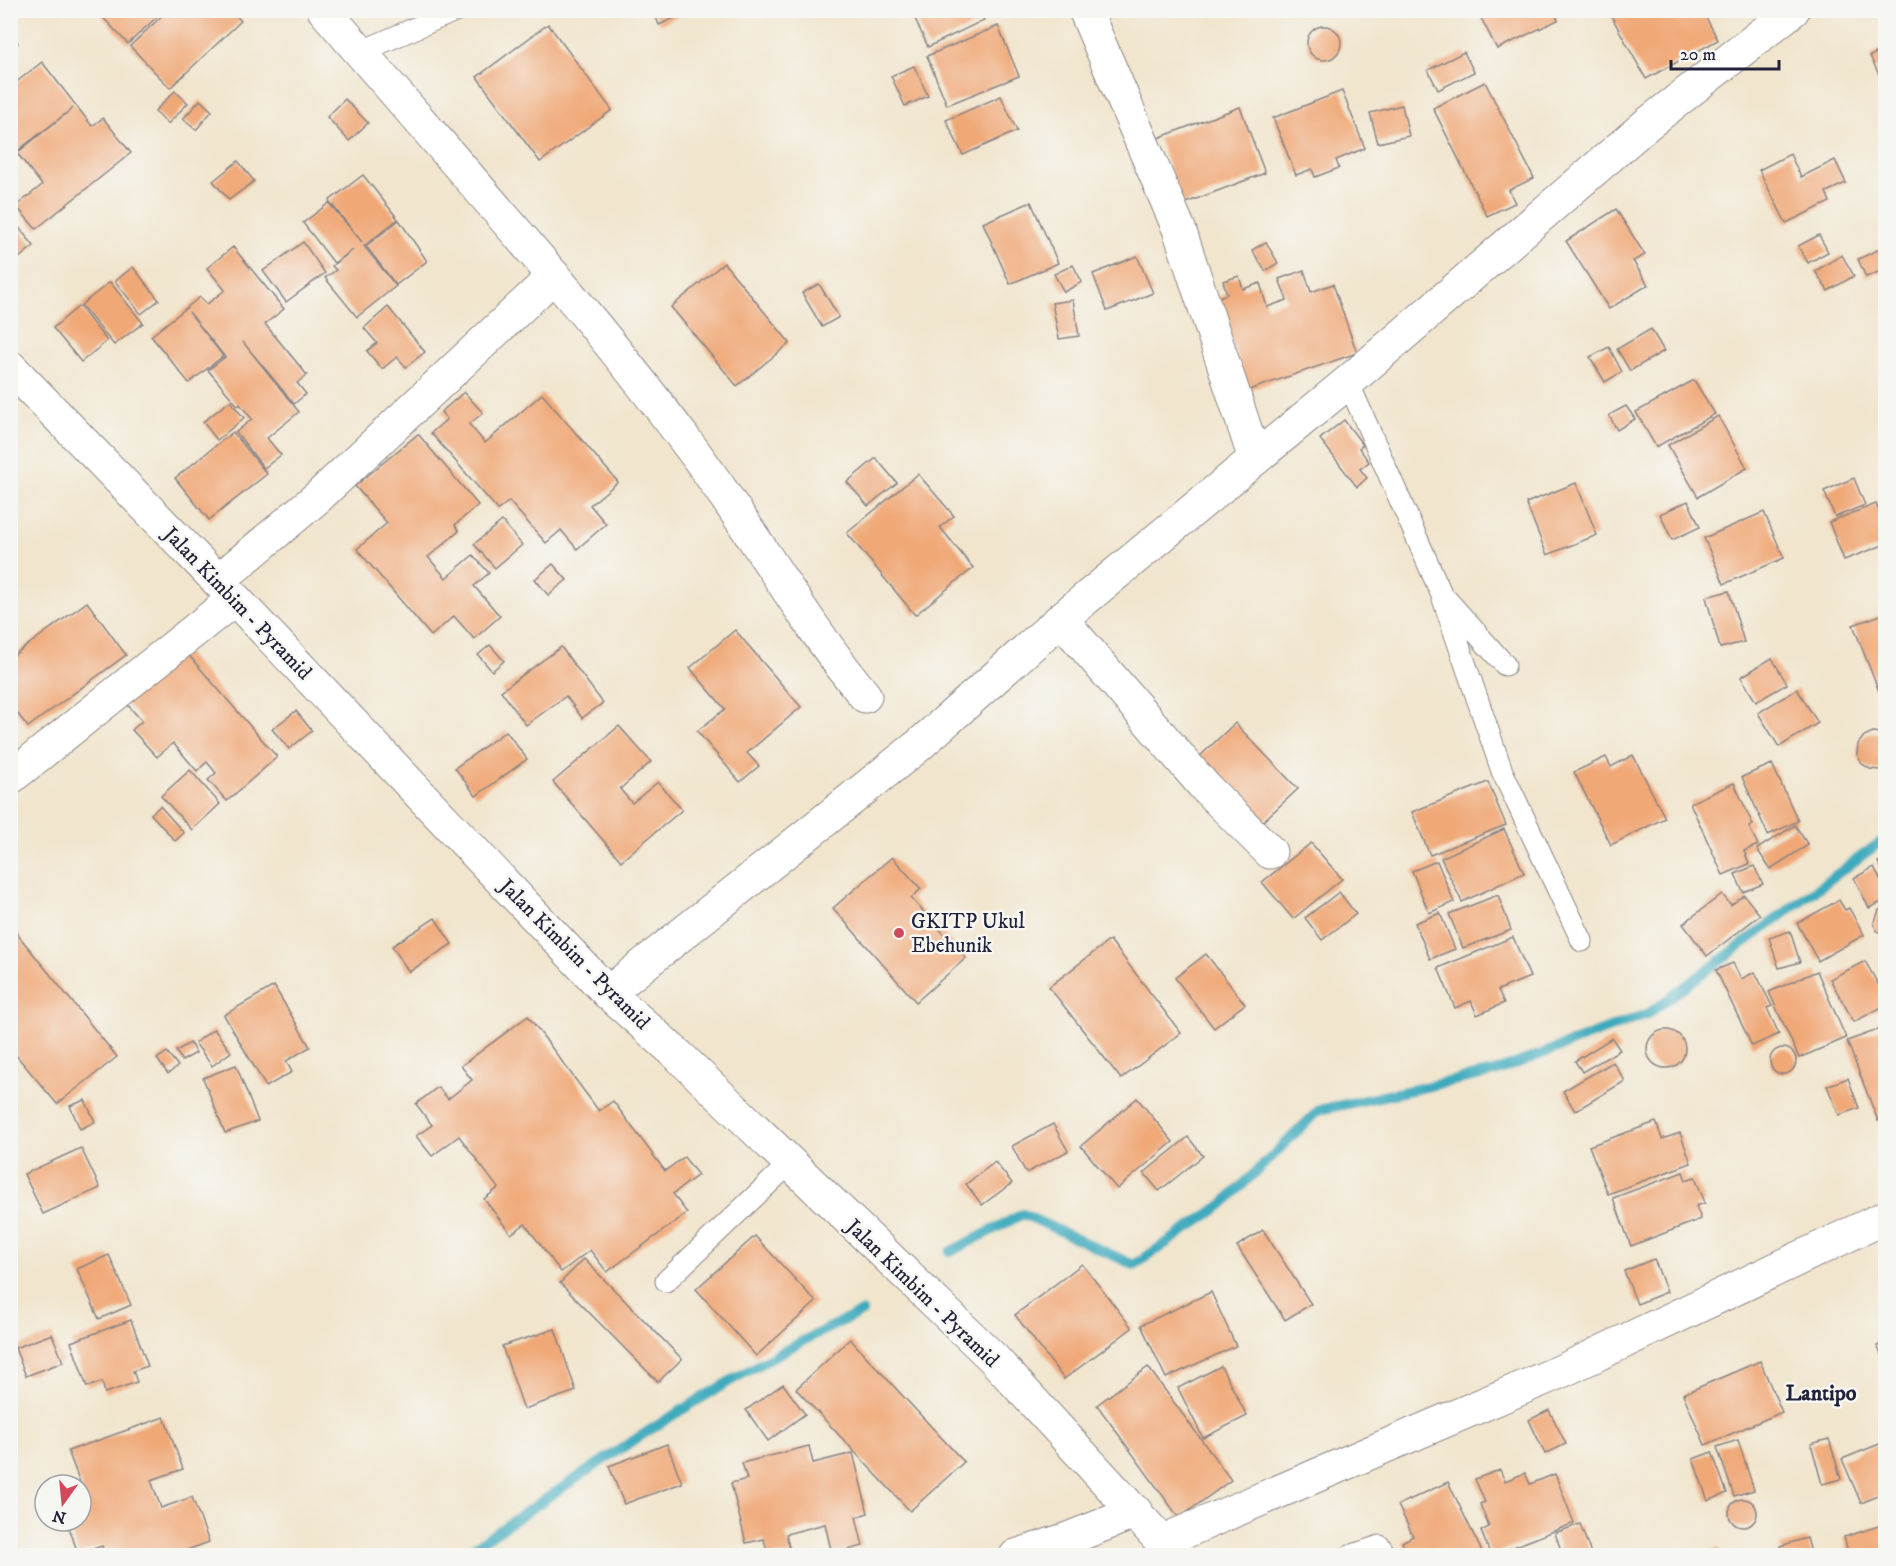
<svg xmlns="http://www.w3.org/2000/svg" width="1896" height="1566" font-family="'IM FELL DW Pica',serif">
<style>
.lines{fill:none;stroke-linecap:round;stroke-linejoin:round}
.stream{stroke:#3eaabd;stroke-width:10}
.building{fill:#f0a877}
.lane-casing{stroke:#8a8484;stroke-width:23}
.street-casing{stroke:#8a8484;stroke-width:35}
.secondary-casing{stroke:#8a8484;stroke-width:35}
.highway-casing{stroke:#8a8484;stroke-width:35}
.lane{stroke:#fff;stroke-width:21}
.street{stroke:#fff;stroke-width:33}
.secondary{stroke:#fff;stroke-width:33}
.highway{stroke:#fff;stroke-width:33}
.poi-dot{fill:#d1495b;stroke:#f6f6f2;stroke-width:2}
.labels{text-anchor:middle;stroke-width:5;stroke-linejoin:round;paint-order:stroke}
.street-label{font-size:21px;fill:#22223b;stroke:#f6f6f2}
.poi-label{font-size:21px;fill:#22223b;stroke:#f6f6f2;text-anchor:start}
.neighbourhood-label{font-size:22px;font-weight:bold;fill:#22223b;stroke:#f6f6f2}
</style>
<rect width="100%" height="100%" fill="#f6f6f2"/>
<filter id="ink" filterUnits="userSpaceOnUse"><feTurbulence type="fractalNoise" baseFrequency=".0167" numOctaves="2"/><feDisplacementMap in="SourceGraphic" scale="12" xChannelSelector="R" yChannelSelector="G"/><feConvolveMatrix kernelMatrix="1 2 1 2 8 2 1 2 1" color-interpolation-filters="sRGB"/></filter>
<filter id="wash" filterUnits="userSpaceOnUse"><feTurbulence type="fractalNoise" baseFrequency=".008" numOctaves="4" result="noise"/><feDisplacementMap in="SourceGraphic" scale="24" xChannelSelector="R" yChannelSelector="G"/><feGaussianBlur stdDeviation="1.35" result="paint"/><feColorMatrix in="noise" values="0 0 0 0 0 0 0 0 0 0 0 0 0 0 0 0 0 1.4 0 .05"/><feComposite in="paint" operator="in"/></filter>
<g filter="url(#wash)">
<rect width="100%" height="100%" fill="#f1e5cd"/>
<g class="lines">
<g class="stream">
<polyline points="950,1252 1023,1214 1134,1265 1222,1205 1319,1110 1494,1072 1649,1013 1886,838"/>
<path d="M461,1556C590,1469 720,1377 862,1312"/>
</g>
</g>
<g id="blocks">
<g class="building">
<polygon points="96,10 164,10 128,44"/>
<polygon points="168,10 231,10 241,21 170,88 130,46"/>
<polygon points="653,10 692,10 659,25"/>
<polygon points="911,10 979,10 984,20 928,47"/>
<polygon points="1553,10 1558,20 1497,49 1478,12"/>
<polygon points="1608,10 1702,10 1718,40 1646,79"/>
<polygon points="1712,10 1727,10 1715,16"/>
<polygon points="548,24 612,110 540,162 477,77"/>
<circle cx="1324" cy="43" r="17"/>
<polygon points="998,26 1019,76 947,105 927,56"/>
<polygon points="10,33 18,43 10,49"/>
<polygon points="1886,48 1886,89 1870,56"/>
<polygon points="1464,52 1474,72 1438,90 1428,70"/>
<polygon points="42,62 92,126 103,118 131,153 36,229 16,206 42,185 17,153 73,108 16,152 10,145 10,87"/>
<polygon points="914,66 928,96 905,106 891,76"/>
<polygon points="1485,82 1534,178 1509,190 1515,203 1487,216 1433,108"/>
<polygon points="175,91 188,103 168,124 155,111"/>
<polygon points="1342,91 1365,148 1336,160 1339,168 1315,177 1312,169 1296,175 1273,118"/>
<polygon points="1001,96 1017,131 963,155 946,120"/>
<polygon points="345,99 368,123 349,141 327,117"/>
<polygon points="200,100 212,111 196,130 183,119"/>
<polygon points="1402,105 1409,136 1378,143 1370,113"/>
<polygon points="1240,107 1265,173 1183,204 1158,138"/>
<polygon points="1790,154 1801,177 1835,160 1846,183 1826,192 1830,202 1786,223 1759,170"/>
<polygon points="238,161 254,181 229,200 213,181"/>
<polygon points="363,175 398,219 364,246 396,286 357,317 325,278 336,270 332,266 353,250 334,263 303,223 329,203 362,242 329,201"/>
<polygon points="1031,202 1058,263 1010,284 983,223"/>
<polygon points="1616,209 1645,255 1633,261 1648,285 1609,309 1566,241"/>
<polygon points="10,217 34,246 10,265"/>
<polygon points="399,220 427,261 396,285 366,246"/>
<polygon points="1819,235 1828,252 1808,263 1798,246"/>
<polygon points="303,242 325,273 286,302 263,271"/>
<polygon points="1266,242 1278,263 1265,271 1252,250"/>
<polygon points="233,247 284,309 265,324 307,375 297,383 306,394 294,404 243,342 299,412 267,438 281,455 264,468 236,432 252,419 240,404 238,406 208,370 225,357 189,312 223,356 189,383 151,336 200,297 207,304 225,290 207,268"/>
<polygon points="1882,248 1886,255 1886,269 1866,277 1858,259"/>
<polygon points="1842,255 1854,276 1828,291 1815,271"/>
<polygon points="1137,256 1153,293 1107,311 1093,274"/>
<polygon points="724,263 790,343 737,386 671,307"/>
<polygon points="1073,265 1082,282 1064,292 1054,274"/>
<polygon points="133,267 159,300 141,314 115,281"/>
<polygon points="1304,270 1311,292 1333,284 1357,353 1249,390 1216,298 1227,294 1223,281 1239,276 1243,289 1260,283 1267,307 1287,300 1279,279"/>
<polygon points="110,282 143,323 114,345 81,305"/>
<polygon points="819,284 839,317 822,327 802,293"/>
<polygon points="1073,300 1079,336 1059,339 1052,303"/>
<polygon points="79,306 107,341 81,362 53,328"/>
<polygon points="388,307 425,352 406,367 397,357 382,369 367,351 377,343 364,328"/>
<polygon points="1651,329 1664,351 1630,371 1617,349"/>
<polygon points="1609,347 1622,372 1605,382 1590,357"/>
<polygon points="1694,380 1715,414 1656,447 1636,412"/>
<polygon points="464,392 483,413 469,424 485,443 542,394 618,482 590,505 606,524 577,549 561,530 546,543 509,501 498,510 431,433 447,419 441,412"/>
<polygon points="230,401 244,418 217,440 203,422"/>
<polygon points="1626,406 1635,419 1617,430 1609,415"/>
<polygon points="1718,416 1747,468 1698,497 1668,445"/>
<polygon points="1344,420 1363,445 1359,448 1369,462 1360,469 1367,478 1357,487 1320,439"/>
<polygon points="233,432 267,474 209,520 175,478"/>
<polygon points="418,434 478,505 455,525 459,531 428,557 446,578 473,555 489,573 474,586 500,616 474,639 454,616 431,636 357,549 387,523 355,486"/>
<polygon points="876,458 897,483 868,506 847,482"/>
<polygon points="918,474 954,516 940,527 973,568 915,615 847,533"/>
<polygon points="1854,478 1865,505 1835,517 1824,491"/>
<polygon points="1576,483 1597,535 1547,555 1526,503"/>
<polygon points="1688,501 1700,527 1672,540 1660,514"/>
<polygon points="1876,504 1886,527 1886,544 1844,560 1829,522"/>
<polygon points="1764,512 1784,558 1724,584 1704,538"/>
<polygon points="502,521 522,545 495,568 474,544"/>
<polygon points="553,564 567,580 548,595 535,579"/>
<polygon points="1729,591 1744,642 1720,648 1706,597"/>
<polygon points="87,602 126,655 28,727 10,704 10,658"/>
<polygon points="1886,613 1886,707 1885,707 1853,625"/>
<polygon points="735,630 801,707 747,753 759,766 740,782 697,731 725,709 690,668"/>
<polygon points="179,644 277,757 227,801 208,780 216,773 207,762 197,771 173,743 157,757 132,730 142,721 119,695"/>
<polygon points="490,645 504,661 492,671 478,655"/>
<polygon points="561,647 603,703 582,718 566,696 526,725 501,691"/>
<polygon points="1772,658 1787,684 1756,702 1741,677"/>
<polygon points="1797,689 1818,723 1779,747 1758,713"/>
<polygon points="296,711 312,731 289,749 272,729"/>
<polygon points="1235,723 1298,789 1261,823 1198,758"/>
<polygon points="619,726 651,762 620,789 632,803 658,782 682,810 621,861 553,782"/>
<polygon points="506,731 527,759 476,796 455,768"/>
<polygon points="1873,732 1886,734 1886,768 1880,770 1870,769 1861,763 1857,754 1858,744 1864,736"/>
<polygon points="1633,755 1665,818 1611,845 1574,772 1606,757 1611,767"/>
<polygon points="1772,764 1798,821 1768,835 1742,777"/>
<polygon points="190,770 220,804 192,830 161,796"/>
<polygon points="1488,782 1506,825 1430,855 1412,812"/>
<polygon points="1734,783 1753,825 1749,827 1758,845 1744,851 1749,864 1723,875 1690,803"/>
<polygon points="160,806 184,833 175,841 151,814"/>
<polygon points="1795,825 1808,845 1770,869 1757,849"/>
<polygon points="1504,829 1524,873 1462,902 1441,858"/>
<polygon points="1311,843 1342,879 1293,919 1262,882"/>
<polygon points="892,857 921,889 911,898 966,958 916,1002 833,908"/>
<polygon points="1886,858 1886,878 1878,862"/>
<polygon points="1437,861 1454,902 1429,913 1412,871"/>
<polygon points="1754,866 1763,884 1743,892 1735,874"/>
<polygon points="1874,867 1886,890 1886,900 1869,908 1854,878"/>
<polygon points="1339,892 1356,914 1322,940 1305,918"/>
<polygon points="1722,894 1731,905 1744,895 1760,915 1707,956 1683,924"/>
<polygon points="1498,895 1511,930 1463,948 1449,914"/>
<polygon points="1839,900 1845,910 1849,908 1864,935 1818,961 1797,923"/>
<polygon points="1886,907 1886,936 1877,931 1874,924 1879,910"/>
<polygon points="1440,913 1455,949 1430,959 1415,923"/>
<polygon points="435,918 452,944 409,972 392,946"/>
<polygon points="14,930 117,1057 57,1104 10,1048 10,933"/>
<polygon points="1790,931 1800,962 1779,968 1769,938"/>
<polygon points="1513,937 1530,977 1498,990 1504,1003 1477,1015 1471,1001 1455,1008 1438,968"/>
<polygon points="1110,940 1181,1033 1121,1079 1049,987"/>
<polygon points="1206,954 1245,1004 1214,1028 1175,978"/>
<polygon points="1865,961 1886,998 1886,1005 1854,1022 1830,979"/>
<polygon points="1733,963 1741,979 1755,972 1772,1006 1767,1008 1779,1034 1752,1046 1716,970"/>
<polygon points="1817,971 1846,1038 1799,1058 1769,992"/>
<polygon points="274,986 310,1047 286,1061 292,1072 266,1087 224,1015"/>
<polygon points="528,1016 599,1111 613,1101 665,1171 684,1157 698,1175 673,1194 687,1213 607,1272 590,1250 561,1272 525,1224 511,1234 484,1199 498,1188 459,1136 432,1156 416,1136 432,1125 416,1104 438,1087 448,1099 472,1080 461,1066"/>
<polygon points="1886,1027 1886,1119 1878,1121 1847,1041"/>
<polygon points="214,1029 231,1052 212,1066 195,1043"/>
<circle cx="1666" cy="1049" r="19"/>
<polygon points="1612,1038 1620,1050 1582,1072 1575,1061"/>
<polygon points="190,1043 196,1053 182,1061 176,1051"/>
<circle cx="1783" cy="1061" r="13"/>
<polygon points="167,1052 178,1066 168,1074 157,1059"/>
<polygon points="1613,1062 1625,1081 1575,1111 1563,1091"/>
<polygon points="236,1065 258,1121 225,1133 203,1078"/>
<polygon points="1848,1078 1859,1108 1839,1115 1827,1086"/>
<polygon points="1137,1098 1173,1142 1117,1189 1081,1146"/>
<polygon points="85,1100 95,1122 80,1129 70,1106"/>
<polygon points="1656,1122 1662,1139 1680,1133 1691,1163 1608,1194 1589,1146"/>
<polygon points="1053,1124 1068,1151 1026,1173 1012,1146"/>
<polygon points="1188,1137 1203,1156 1159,1191 1144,1173"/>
<polygon points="81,1148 100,1188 43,1214 24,1174"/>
<polygon points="995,1162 1012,1183 982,1205 966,1184"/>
<polygon points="1683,1172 1686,1180 1695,1177 1705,1203 1696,1206 1701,1219 1631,1246 1613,1198"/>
<polygon points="1263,1230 1311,1304 1285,1320 1237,1246"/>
<polygon points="755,1236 816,1302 756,1356 696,1289"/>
<polygon points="109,1255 131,1305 99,1319 77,1269"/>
<polygon points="584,1259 682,1359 658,1382 560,1283"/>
<polygon points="1654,1259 1667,1292 1637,1304 1624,1271"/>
<polygon points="1082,1264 1132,1328 1064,1379 1015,1315"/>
<polygon points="1211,1292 1236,1346 1166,1378 1141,1325"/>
<polygon points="131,1320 148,1366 133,1371 137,1382 105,1393 102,1382 87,1387 71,1342"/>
<polygon points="555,1329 576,1391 524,1409 502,1346"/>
<polygon points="52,1334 63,1362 26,1376 15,1348"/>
<polygon points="850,1339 964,1462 910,1511 796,1389"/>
<polygon points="1886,1342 1886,1362 1877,1346"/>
<polygon points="1760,1361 1782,1412 1705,1445 1683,1394"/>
<polygon points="1221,1366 1247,1416 1203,1438 1178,1388"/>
<polygon points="1148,1367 1231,1480 1179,1518 1097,1405"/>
<polygon points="783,1384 805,1414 768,1441 746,1410"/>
<polygon points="1549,1410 1566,1444 1545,1454 1529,1420"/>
<polygon points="164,1417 183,1469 151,1480 161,1508 192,1497 209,1542 171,1556 105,1556 102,1546 78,1554 67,1521 81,1521 81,1485 68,1451"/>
<polygon points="1829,1439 1841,1479 1822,1484 1811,1444"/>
<polygon points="1738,1440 1754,1490 1734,1496 1717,1447"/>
<polygon points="1882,1443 1886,1452 1886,1493 1861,1503 1842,1459"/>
<polygon points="667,1444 682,1483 624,1504 609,1466"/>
<polygon points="809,1446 813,1463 853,1453 868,1513 856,1517 863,1546 832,1554 825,1524 786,1534 791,1555 768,1556 764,1539 746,1543 731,1483 747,1479 742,1463"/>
<polygon points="1712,1452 1727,1493 1708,1501 1693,1459"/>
<polygon points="1500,1470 1505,1481 1525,1473 1530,1484 1555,1474 1574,1523 1491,1556 1481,1531 1489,1527 1480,1504 1485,1502 1475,1479"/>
<polygon points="1448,1482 1484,1556 1409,1556 1402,1542 1413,1536 1398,1505"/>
<circle cx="1743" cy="1513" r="14"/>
<polygon points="1580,1524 1592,1556 1563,1556 1555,1533"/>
<polygon points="1885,1524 1886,1556 1849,1556 1844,1537"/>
<polygon points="1807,1538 1812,1556 1783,1556 1780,1546"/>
<polygon points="1718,1548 1723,1556 1706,1556"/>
<polygon points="1516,1550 1518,1556 1504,1556"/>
</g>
</g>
</g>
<g filter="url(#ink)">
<use href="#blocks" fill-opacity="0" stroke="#8a8484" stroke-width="1.5"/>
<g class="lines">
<defs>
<g id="lane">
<polyline points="360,52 457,10"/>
<polyline points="1348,382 1441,593 1502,771 1582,941"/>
<polyline points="1447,600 1505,665"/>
<polyline points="666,1281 789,1164"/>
<polyline points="1350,1556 1380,1546 1386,1556"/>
</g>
<g id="street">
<path d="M324,10C447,154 575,293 688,444C750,526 800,617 865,696"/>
<polyline points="1085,10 1179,229 1255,459"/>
<polyline points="218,581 318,497 554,276"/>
<polyline points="1061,619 1205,787 1270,852"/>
<polyline points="10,778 234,599"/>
<polyline points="608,993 918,746 1061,619 1348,382 1646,125 1793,10"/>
<polyline points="1163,1541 1564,1370 1886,1217"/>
</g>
<polyline id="secondary" points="1016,1556 1065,1540 1136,1512"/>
<polyline id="highway" points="10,367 218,581 608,993 679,1056 993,1358 1175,1556"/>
</defs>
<use href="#lane" class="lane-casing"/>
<use href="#street" class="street-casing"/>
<use href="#secondary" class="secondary-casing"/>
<use href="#highway" class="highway-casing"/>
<use href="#lane" class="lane"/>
<use href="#street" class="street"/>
<use href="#secondary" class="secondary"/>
<use href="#highway" class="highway"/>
</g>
</g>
<circle class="poi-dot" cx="899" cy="933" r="6"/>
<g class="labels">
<g class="street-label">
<text transform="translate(238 603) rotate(46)" y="7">Jalan Kimbim - Pyramid</text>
<text transform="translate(575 954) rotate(45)" y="7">Jalan Kimbim - Pyramid</text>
<text transform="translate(923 1293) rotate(44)" y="7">Jalan Kimbim - Pyramid</text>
</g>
<g class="poi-label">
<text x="911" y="928">GKITP Ukul<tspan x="911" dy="24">Ebehunik</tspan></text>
</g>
<g class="neighbourhood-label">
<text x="1821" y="1400">Lantipo</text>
</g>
</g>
<rect width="1896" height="1566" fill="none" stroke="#f6f6f2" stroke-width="36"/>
<g transform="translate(63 1503) rotate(195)"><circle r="28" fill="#f6f6f2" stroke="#a1a1a9" stroke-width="1.5"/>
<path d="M0-4.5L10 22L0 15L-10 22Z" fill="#d1495b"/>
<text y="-9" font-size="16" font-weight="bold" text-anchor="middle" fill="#22223b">N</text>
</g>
<path d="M1671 60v9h108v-9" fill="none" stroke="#22223b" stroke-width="3"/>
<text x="1680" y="60" font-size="18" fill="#22223b" stroke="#f6f6f2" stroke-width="4.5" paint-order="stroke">20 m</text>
</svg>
